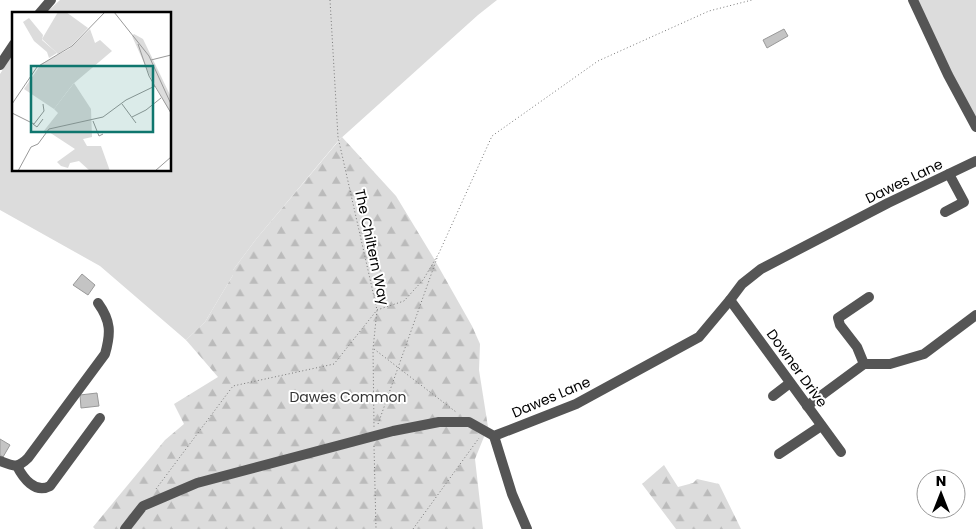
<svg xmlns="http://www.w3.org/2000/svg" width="976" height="529" font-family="Poppins,sans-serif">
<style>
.grass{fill:#dcdcdc}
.forest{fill:url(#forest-firs)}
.building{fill:#c4c4c4;stroke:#999}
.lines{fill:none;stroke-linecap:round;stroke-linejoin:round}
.path{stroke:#777;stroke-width:1;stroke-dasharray:1 2.5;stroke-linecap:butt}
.minor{stroke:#555;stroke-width:10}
.labels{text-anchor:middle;stroke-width:4;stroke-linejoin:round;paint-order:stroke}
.street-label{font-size:14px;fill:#000;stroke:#fff}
.park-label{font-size:14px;fill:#333;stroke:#fff}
.inset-road{fill:none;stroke:#999;stroke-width:1}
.view{fill:#0f766e;fill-opacity:0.15;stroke:#0f766e;stroke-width:2.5}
.inset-edge{fill:none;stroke:#000;stroke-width:2.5}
</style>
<defs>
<pattern id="forest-firs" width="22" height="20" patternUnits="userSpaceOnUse" patternTransform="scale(1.25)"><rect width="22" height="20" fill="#dcdcdc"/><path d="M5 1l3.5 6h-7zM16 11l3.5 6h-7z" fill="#bbb"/></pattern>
</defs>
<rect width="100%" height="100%" fill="#fff"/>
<g class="grass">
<polygon points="60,0 497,0 478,15 339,140 257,238 233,270 233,275 205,322 186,340 100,266 0,210 0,74 14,52 14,170 170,170 170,14 45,14"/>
<polygon points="918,0 976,0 976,119 946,65"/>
</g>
<g class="forest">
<polygon points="342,137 396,196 433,257 472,326 480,344 479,370 488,427 475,459 483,529 95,529 93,527 165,440 184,424 174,404 218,377 186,340 205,322 233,275 233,270 257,238"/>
<polygon points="664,465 678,487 693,483 697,479 719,484 741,529 676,529 642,484"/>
</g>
<g class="building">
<polygon points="784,29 788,36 767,48 763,40"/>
<polygon points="82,274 95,285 88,295 73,285"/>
<polygon points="97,393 99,406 81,408 80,395"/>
<polygon points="0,439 10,445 3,457 0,455"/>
</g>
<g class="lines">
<g class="path">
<polyline points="330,0 338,137 377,310 373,349 374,427"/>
<polyline points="374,349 456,412"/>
<polyline points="378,424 437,258"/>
<polyline points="374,446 376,529"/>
<polyline points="156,489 233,386 334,364 377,310 404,301 423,280 439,253 492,136 598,61 709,11 752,0"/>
<polyline points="413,529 479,438"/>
</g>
<g class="minor">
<polyline points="913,0 948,75 976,127"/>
<polyline points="39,14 51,0"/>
<polyline points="0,65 14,44"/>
<polyline points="945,212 964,202 949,174"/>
<polyline points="730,300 841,452"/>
<polyline points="864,364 857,347 840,325 838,318 869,297"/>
<polyline points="773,396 790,383"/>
<polyline points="807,406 864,364 890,364 924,354 976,315"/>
<polyline points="494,436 512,494 527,529"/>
<polyline points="779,454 821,426"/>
<path d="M0,461C13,466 17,469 28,458L105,354C111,333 111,321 98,303"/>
<path d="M17,466C23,478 35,494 50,486L100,418"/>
<polyline points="125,529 143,506 197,483 393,431 439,422 469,422 494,436 576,404 699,337 730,300 742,284 761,269 888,203 976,161"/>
</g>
</g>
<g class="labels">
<g class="street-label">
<text transform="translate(904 181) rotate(-26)" y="5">Dawes Lane</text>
<text transform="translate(372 247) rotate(78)" y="5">The Chiltern Way</text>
<text transform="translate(797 368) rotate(54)" y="5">Downer Drive</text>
<text transform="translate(551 397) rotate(-23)" y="5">Dawes Lane</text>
</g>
<g class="park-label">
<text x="348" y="402">Dawes Common</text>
</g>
</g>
<g transform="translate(12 12)">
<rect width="159" height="159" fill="#fff"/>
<path d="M46,0H54L76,16L60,33L46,42L30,27ZM78,17L83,31L88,28L100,39L61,72L42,97L12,77L29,52L57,37ZM122,22L131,27L159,85V102L137,62L120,24Z" fill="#dcdcdc"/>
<path d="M17,6L31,23L30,28L45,41L37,46L35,40L22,29L11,10ZM62,71L79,97L80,125L71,127L75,134H89L98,159H78L67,149L58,151L56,156L49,154L45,150L63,137L37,120H31L46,101L42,97Z" fill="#dcdcdc"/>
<path class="inset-road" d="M102,0L137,44L159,92M126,32L137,64L159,101M139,48L159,43M0,92L25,55L60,34L93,0M110,92L124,111M0,101L22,112L32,99L31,92M120,105L134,98L149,86M81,109L87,124L91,122M21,112L25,115L31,107M6,159L19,135L26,132L37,117L91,105L114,88L143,74M143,159L159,145"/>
<path class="view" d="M19,54H141V120H19Z"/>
<rect width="159" height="159" class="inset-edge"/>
</g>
<g transform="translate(941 494)"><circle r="24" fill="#ffffff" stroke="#999999"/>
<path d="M0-4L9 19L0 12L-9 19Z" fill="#000000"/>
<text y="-8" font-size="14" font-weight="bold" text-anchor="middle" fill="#000000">N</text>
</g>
</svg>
